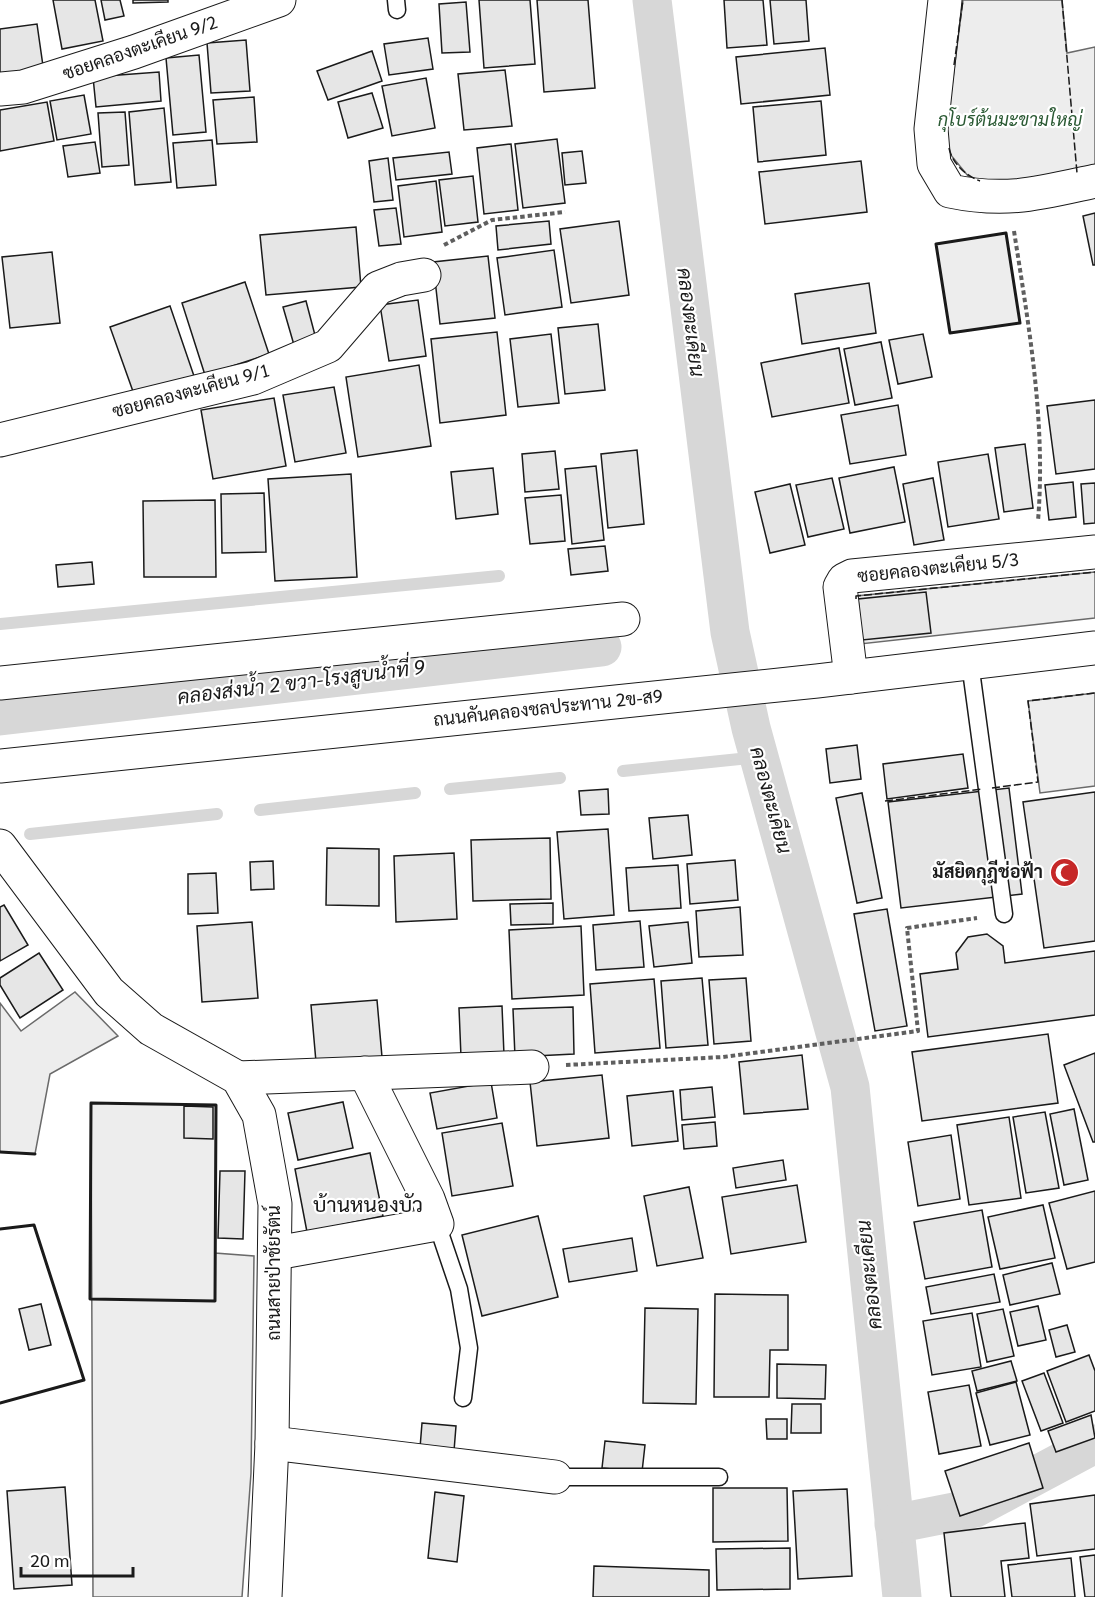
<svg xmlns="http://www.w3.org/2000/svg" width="1095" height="1597" font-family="Georgia,Sarabun,serif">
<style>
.built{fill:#ededed;stroke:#6a6a6a;stroke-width:1.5}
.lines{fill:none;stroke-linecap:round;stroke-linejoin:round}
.stream{stroke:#d7d7d7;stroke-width:12}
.canal{stroke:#d7d7d7;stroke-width:39}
.building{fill:#e6e6e6;stroke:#1a1a1a;stroke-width:1.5}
.lane-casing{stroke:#1a1a1a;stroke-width:19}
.street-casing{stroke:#1a1a1a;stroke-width:35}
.secondary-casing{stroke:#1a1a1a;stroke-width:35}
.path{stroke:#5f5f5f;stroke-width:4;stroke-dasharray:4.5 3;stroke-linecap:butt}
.lane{stroke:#fff;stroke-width:16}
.street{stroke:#fff;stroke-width:33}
.secondary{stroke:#fff;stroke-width:33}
.fence{stroke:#1a1a1a;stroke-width:1.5;stroke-dasharray:8 3;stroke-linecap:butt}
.wall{stroke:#1a1a1a;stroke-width:3}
.labels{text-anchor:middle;stroke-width:4.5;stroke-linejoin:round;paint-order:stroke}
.street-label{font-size:18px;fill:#1a1a1a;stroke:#fff}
.park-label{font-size:18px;font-style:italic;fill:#2b5a34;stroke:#fff}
.poi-label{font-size:18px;font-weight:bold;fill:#1a1a1a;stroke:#fff;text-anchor:end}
.water-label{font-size:20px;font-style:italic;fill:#1a1a1a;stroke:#fff}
.quarter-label{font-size:21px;fill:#1a1a1a;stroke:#fff}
</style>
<rect width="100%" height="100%" fill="#fff"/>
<g class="built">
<polygon points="963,0 1062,0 1067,53 1095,47 1095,173 992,186 968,176 950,154 946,133"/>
<polygon points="1006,233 1020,323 950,333 936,244"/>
<polygon points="1095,572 1095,618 860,644 856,596"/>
<polygon points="1095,693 1095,786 1040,793 1028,701"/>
<polygon points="75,992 118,1036 50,1074 35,1154 0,1152 0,1003 21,1031"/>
<polygon points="91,1103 216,1105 215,1253 254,1256 251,1473 242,1597 93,1597"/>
</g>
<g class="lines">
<g class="stream">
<polyline points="0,624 499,576"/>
<polyline points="623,771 759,757"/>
<polyline points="450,789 560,778"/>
<polyline points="260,810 415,793"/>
<polyline points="30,834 217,814"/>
</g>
<g class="canal">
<polyline points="652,0 730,632 751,728 850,1087 902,1597"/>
<polyline points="0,716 602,647"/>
<polyline points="894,1524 975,1508 1095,1444"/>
</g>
</g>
<g class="building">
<polygon points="53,0 95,0 103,41 62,49"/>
<polygon points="101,0 120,0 124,16 105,20"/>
<polygon points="133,0 168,0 168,2 133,3"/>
<polygon points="479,0 530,0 535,64 484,68"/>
<polygon points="537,0 588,0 595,88 544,92"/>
<polygon points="724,0 763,0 767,45 727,48"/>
<polygon points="770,0 806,0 809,41 774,44"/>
<polygon points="466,2 470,52 442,53 439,4"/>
<polygon points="37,24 44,73 0,80 0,29"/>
<polygon points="428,38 433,69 389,75 384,44"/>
<polygon points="246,40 250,91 211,93 207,43"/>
<polygon points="825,48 830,95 741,104 736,57"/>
<polygon points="372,51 382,81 328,100 317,71"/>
<polygon points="199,55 206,132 173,135 166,58"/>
<polygon points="505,70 512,126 464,130 458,74"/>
<polygon points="159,72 161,101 96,107 93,77"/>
<polygon points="426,78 435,128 392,136 382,86"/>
<polygon points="372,93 383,128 348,138 338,102"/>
<polygon points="84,95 91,134 57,140 50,101"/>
<polygon points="254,97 257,142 217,144 213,100"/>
<polygon points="821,101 826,155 758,162 753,107"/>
<polygon points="47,102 54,141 0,151 0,110"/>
<polygon points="164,108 171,182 135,185 129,112"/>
<polygon points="125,112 129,165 102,167 98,113"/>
<polygon points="557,139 565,203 523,208 515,144"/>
<polygon points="212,140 216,185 177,188 173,143"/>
<polygon points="95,142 100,173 68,177 63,146"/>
<polygon points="511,144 518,210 484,214 477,148"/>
<polygon points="582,151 586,183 565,185 562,153"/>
<polygon points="449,152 452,174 396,180 393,158"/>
<polygon points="388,158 393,200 374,202 369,161"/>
<polygon points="861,161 867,212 765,224 759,172"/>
<polygon points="473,176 478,222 445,226 439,180"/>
<polygon points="436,181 442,232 404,237 398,186"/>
<polygon points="396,208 401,244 379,246 374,210"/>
<polygon points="1095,213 1095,265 1093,265 1083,216"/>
<polygon points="549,221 551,244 498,250 496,226"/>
<polygon points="619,221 629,295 571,303 560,229"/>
<polygon points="356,227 361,287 266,295 260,235"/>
<polygon points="554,250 562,307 505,315 497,258"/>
<polygon points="52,252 60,323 10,328 2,257"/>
<polygon points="488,256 495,318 440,324 433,262"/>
<polygon points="245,282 269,354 205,375 182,303"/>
<polygon points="869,283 876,333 802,344 795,294"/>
<polygon points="418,300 426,356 389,361 380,305"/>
<polygon points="306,301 316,339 294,345 283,307"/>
<polygon points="170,306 194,376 135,397 110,327"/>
<polygon points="598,324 605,390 565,394 558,328"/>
<polygon points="497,332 506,415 440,423 431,339"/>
<polygon points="551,334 559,403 518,407 510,339"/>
<polygon points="923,334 932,377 898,384 889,340"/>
<polygon points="881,342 892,398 855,405 844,349"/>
<polygon points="839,348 849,403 772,417 761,363"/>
<polygon points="419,365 431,446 358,457 346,377"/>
<polygon points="334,387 346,453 295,462 283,395"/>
<polygon points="274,398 286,466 213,479 201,410"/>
<polygon points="1095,400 1095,469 1056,474 1047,406"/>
<polygon points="898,405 906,455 850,464 841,415"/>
<polygon points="1025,444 1033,508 1004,512 995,448"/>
<polygon points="637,450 644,524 608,528 601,454"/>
<polygon points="555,451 559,489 525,492 522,454"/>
<polygon points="988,454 999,519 948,527 938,462"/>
<polygon points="596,466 604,540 572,544 565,469"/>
<polygon points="894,467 905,522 850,533 839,478"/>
<polygon points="493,468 498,514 456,519 451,472"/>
<polygon points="351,474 357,577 275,581 268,479"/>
<polygon points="832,478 844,529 808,537 796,485"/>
<polygon points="933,478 944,540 914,545 903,484"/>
<polygon points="1073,482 1076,517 1049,520 1045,485"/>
<polygon points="1095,483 1095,523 1084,524 1081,484"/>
<polygon points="790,484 805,545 770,553 755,492"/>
<polygon points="264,493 266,552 222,553 221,494"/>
<polygon points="561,495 565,541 530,544 525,498"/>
<polygon points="215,500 216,577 144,577 143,501"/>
<polygon points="605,546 608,571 571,575 568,549"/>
<polygon points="92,562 94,584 58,587 56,565"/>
<polygon points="926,592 931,633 862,640 858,599"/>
<polygon points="857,745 861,779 830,783 826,749"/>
<polygon points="963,754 968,788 887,799 883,764"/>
<polygon points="1009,788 1022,894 901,908 888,802"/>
<polygon points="608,789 609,814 581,815 579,791"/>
<polygon points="1095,792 1095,941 1044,948 1023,802"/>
<polygon points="862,793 882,898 857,903 836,798"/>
<polygon points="688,815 692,855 653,859 649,818"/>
<polygon points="608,829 614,915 564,919 557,832"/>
<polygon points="550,838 551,899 473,901 471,840"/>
<polygon points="327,848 379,849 379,906 326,905"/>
<polygon points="454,853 457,919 396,922 394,856"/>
<polygon points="735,860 738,900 690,904 687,864"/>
<polygon points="273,861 274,889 251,890 250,862"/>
<polygon points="678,865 681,908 629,911 626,868"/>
<polygon points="216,873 218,913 188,914 188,874"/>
<polygon points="553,903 553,924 511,925 510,904"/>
<polygon points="4,905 28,945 0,961 0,907"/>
<polygon points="740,907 743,955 699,957 696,911"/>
<polygon points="887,909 907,1026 875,1031 854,914"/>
<polygon points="640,921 644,967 596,970 593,925"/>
<polygon points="252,922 258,998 202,1002 197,926"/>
<polygon points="688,922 692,963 654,967 649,926"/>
<polygon points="581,926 584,995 512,999 509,930"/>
<polygon points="987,934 1003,946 1005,963 1095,951 1095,1015 928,1037 920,974 958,969 956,953 968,937"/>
<polygon points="39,953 63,990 20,1018 0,985 0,978"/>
<polygon points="702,978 708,1045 666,1048 661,981"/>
<polygon points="746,978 751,1041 714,1044 709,980"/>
<polygon points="654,979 660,1048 595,1053 590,984"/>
<polygon points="377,1000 382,1057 316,1062 311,1005"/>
<polygon points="502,1006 504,1055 461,1057 459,1008"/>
<polygon points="573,1007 574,1054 515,1057 513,1009"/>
<polygon points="1048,1034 1058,1103 922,1121 912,1052"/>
<polygon points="1095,1053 1095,1142 1093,1142 1064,1065"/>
<polygon points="802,1055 808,1109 744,1114 739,1062"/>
<polygon points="602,1075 609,1138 537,1146 530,1082"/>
<polygon points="491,1082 497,1118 437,1129 430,1093"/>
<polygon points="712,1087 715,1117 682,1120 680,1090"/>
<polygon points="673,1091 678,1141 632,1146 627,1096"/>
<polygon points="343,1102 353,1148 298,1160 288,1113"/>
<polygon points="184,1106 213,1107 213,1139 184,1138"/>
<polygon points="1074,1109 1088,1180 1064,1185 1050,1114"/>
<polygon points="1045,1112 1059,1188 1026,1193 1013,1117"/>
<polygon points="1009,1117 1021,1198 969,1205 957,1125"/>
<polygon points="715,1122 717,1146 684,1149 682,1125"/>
<polygon points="502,1123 513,1186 452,1196 442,1133"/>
<polygon points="951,1135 960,1199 918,1206 908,1142"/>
<polygon points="370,1153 383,1216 307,1232 295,1169"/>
<polygon points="783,1160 786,1180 736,1188 733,1168"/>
<polygon points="220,1171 245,1171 243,1239 218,1238"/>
<polygon points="797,1185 806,1242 731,1254 722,1197"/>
<polygon points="689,1187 703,1258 657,1266 644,1196"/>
<polygon points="1095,1191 1095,1262 1067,1269 1049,1203"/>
<polygon points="1043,1205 1055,1258 1000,1269 988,1217"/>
<polygon points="982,1210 992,1267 925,1279 914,1222"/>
<polygon points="538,1216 558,1297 482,1316 462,1235"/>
<polygon points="632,1238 637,1271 569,1282 563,1249"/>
<polygon points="1052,1263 1060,1294 1010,1305 1003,1275"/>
<polygon points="994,1274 1000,1302 931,1314 926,1287"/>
<polygon points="715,1294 788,1295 788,1350 770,1350 769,1397 714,1397"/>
<polygon points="41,1304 51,1345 29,1350 19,1309"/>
<polygon points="1038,1306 1046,1340 1018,1346 1010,1312"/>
<polygon points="645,1308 698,1309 696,1404 643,1403"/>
<polygon points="1003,1309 1014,1356 987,1362 977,1314"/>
<polygon points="972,1313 981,1367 932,1375 923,1321"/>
<polygon points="1067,1325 1075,1352 1056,1357 1049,1330"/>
<polygon points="1089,1355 1095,1371 1095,1411 1066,1422 1047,1371"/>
<polygon points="1011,1361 1017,1381 977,1391 972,1371"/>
<polygon points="777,1364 826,1365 825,1399 777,1398"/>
<polygon points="1044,1373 1063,1423 1041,1431 1022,1381"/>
<polygon points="1016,1382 1030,1435 990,1445 976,1393"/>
<polygon points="969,1385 981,1446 939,1454 928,1392"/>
<polygon points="792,1404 821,1404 821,1433 791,1433"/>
<polygon points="1091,1415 1095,1438 1056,1452 1048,1431"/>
<polygon points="766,1419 787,1419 787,1439 767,1439"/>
<polygon points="422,1423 456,1426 454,1451 420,1448"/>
<polygon points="605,1441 645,1445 642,1472 602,1468"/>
<polygon points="1029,1443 1043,1488 960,1516 945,1471"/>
<polygon points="65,1487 72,1585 14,1589 7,1491"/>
<polygon points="713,1488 787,1488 788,1541 713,1542"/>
<polygon points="847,1489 852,1576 798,1579 793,1491"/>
<polygon points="435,1492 464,1496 457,1562 428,1558"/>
<polygon points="1095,1495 1095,1549 1037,1556 1030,1504"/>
<polygon points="1025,1523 1029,1558 1001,1561 1005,1597 951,1597 944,1533"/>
<polygon points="790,1548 790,1589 717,1590 716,1549"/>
<polygon points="1095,1555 1095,1597 1085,1597 1080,1557"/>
<polygon points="1071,1558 1075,1597 1012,1597 1008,1565"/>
<polygon points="594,1566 709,1570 709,1597 593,1597"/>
</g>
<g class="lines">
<defs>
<g id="lane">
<polyline points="396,0 397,10"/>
<polyline points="970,663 1004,914"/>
<polyline points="437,1224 459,1289 469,1348 463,1398"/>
<polyline points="555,1477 719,1477"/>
</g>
<g id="street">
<path d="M945,0L931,129L934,164L950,191C1007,203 1040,193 1095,181"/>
<polyline points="0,89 23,87 134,52 279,0"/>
<polyline points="0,440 253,378 328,346 378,288 401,279 424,275"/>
<polyline points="851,677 840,587 844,580 852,576 1095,552"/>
<polyline points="0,683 623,619"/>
<polyline points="0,846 109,992 151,1029 238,1078 259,1115 275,1204 272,1443 265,1597"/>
<polyline points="238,1078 532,1067"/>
<polyline points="276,1253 437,1224 428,1199 365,1073"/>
<polyline points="272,1443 555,1477"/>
</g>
<polyline id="secondary" points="0,766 817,681 1095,648"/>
</defs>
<use href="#lane" class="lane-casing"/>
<use href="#street" class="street-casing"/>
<use href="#secondary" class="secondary-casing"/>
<g class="path">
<path d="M1014,231C1029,328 1046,422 1038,521"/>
<polyline points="444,245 492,220 565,212"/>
<polyline points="566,1065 723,1057 918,1031 907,928 977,918"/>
</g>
<use href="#lane" class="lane"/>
<use href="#street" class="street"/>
<use href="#secondary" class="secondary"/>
<g class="fence">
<polyline points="1062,0 1077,173"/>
<polyline points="954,65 963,0"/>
<path d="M949,148C952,163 966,176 980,181"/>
<polyline points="856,599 856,596 1095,572"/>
<polyline points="992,788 1038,782 1028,701 1095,693"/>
<polyline points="885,801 983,789"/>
</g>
<g class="wall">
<polygon points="1006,233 1020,323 950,333 936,244"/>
<polygon points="91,1103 216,1105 215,1301 90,1299"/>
<polyline points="0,1152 35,1154"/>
<polyline points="0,1229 34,1225 84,1380 0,1403"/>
</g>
</g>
<defs>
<symbol id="mosque-disc" viewBox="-11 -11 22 22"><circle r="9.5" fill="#c62828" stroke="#fff"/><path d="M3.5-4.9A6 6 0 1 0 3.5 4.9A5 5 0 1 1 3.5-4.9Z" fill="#fff"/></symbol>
</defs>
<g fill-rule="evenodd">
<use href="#mosque-disc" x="1048" y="856" width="33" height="33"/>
</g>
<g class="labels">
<g class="street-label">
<text transform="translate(140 48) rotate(-19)" y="6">ซอยคลองตะเคียน 9/2</text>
<text transform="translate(191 391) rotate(-15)" y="6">ซอยคลองตะเคียน 9/1</text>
<text transform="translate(938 568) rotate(-6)" y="6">ซอยคลองตะเคียน 5/3</text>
<text transform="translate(548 708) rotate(-6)" y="6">ถนนคันคลองชลประทาน 2ข-ส9</text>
<text transform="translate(274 1273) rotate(-90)" y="6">ถนนสายป่าชัยรัตน์</text>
</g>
<g class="park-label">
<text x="1010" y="126">กุโบร์ต้นมะขามใหญ่</text>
</g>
<g class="poi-label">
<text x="1043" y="878">มัสยิดกุฎีช่อฟ้า</text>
</g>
<g class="water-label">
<text transform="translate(691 322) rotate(83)" y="7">คลองตะเคียน</text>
<text transform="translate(301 682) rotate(-7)" y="7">คลองส่งน้ำ 2 ขวา-โรงสูบน้ำที่ 9</text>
<text transform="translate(771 800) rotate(75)" y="7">คลองตะเคียน</text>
<text transform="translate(869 1275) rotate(-96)" y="7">คลองตะเคียน</text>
</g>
<g class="quarter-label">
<text x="368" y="1212">บ้านหนองบัว</text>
</g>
</g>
<path d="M21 1567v9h112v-9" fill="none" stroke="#1a1a1a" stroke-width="3"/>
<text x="30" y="1567" font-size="18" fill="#1a1a1a" stroke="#ffffff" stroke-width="4.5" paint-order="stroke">20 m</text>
</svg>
